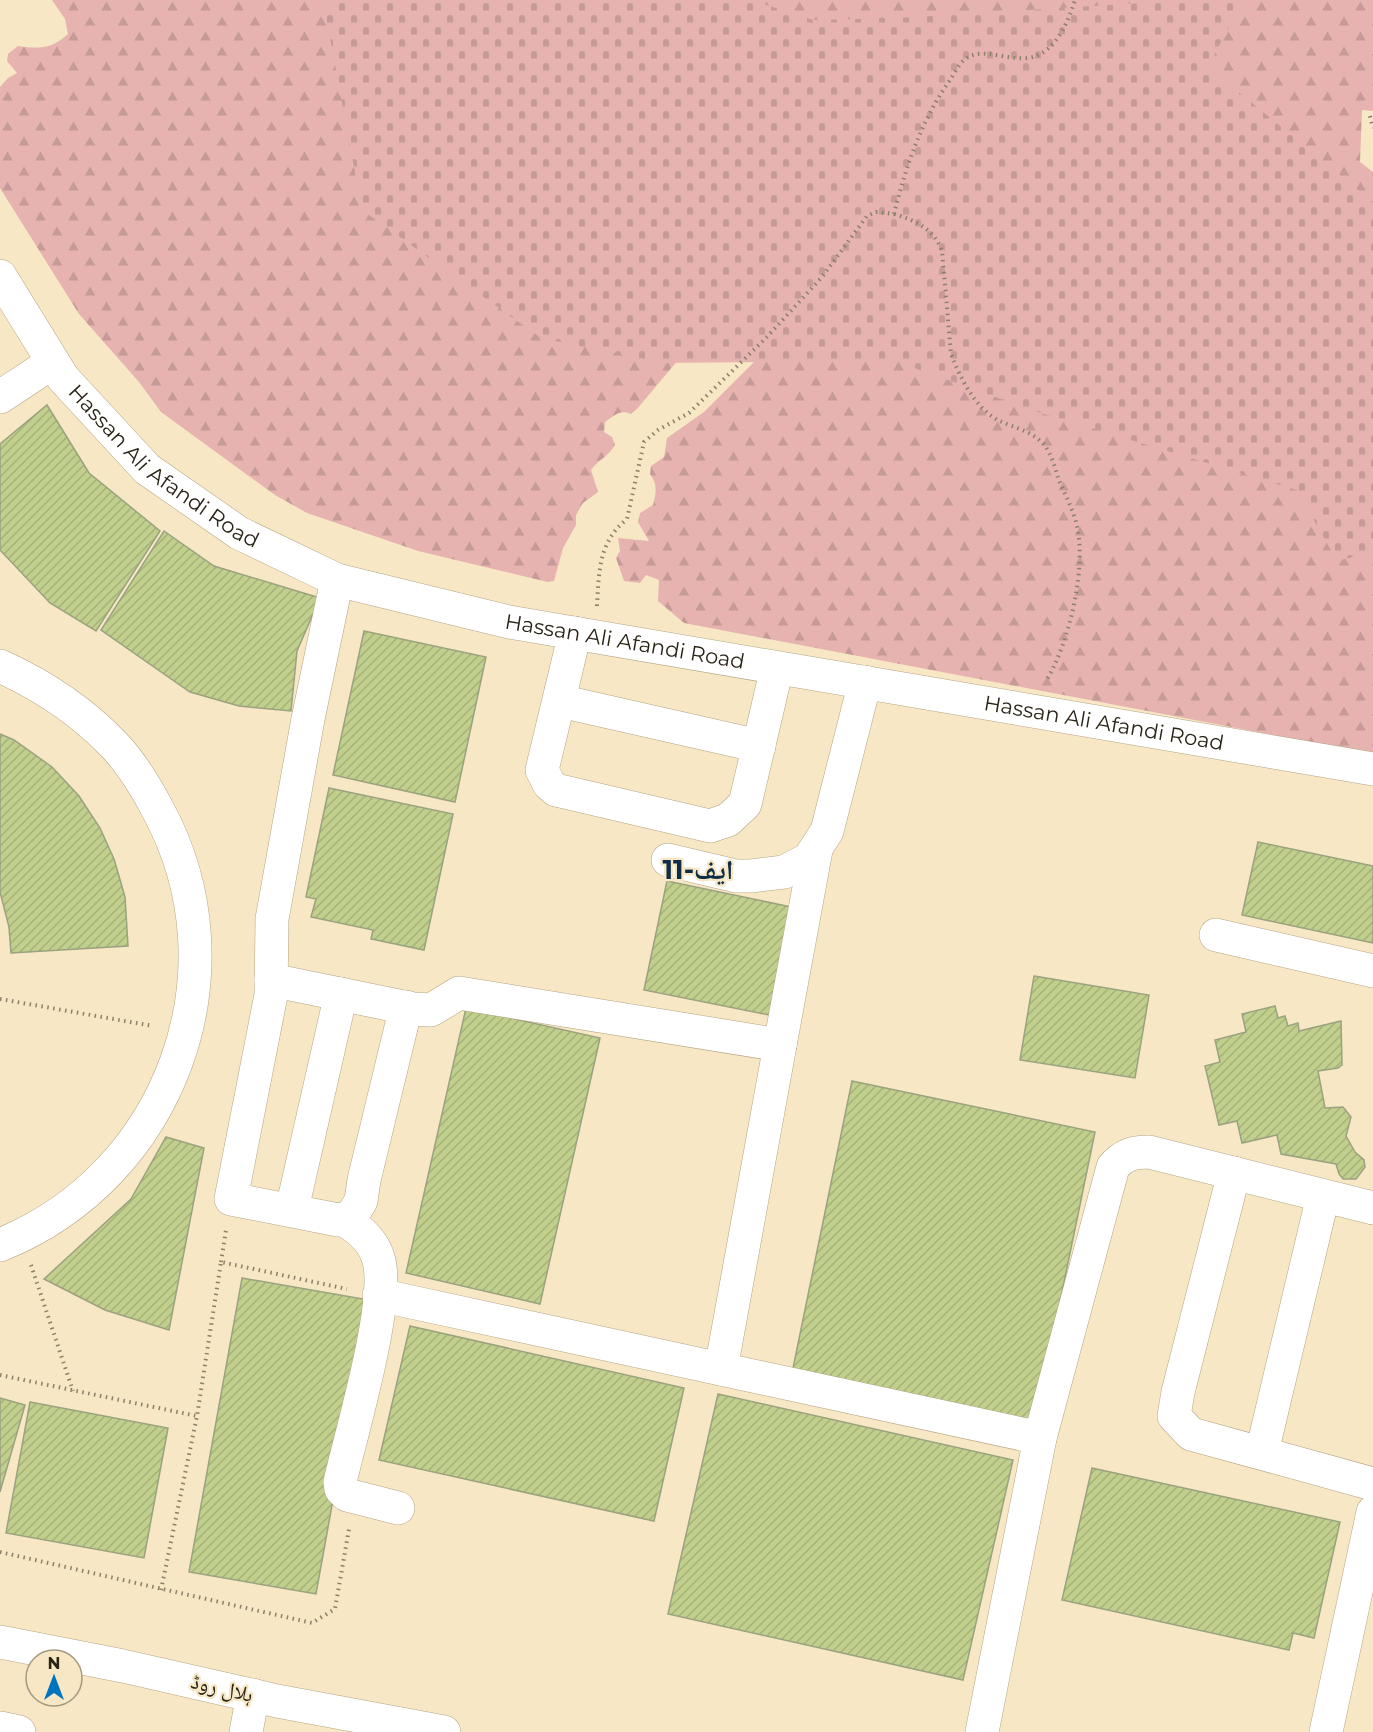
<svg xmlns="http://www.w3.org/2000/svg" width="1373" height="1732" font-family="Montserrat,'Noto Naskh Arabic',sans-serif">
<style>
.forest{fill:url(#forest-firs)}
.cemetery{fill:url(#cemetery-stones)}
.building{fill:url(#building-hatch);stroke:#9aa280;stroke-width:1.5}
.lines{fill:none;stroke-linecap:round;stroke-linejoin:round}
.minor-casing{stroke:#b4a584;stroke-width:34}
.path{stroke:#8b8068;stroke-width:4;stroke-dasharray:1.5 4.5;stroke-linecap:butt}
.minor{stroke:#fff;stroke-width:33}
.labels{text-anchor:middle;stroke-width:4.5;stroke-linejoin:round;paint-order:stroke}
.street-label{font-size:21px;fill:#2a2417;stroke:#f7e7c4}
.district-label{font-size:27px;font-weight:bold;fill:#0e2d47;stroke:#f7e7c4}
</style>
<defs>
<pattern id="forest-firs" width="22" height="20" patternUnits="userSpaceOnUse" patternTransform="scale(1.5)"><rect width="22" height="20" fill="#e7b3b0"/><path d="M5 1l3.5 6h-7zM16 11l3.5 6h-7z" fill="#c69a97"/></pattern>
<pattern id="cemetery-stones" width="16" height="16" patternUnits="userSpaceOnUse" patternTransform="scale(1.5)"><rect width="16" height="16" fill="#e7b3b0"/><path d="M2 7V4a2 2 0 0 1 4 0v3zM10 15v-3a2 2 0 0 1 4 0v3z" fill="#c69a97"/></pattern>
<pattern id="building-hatch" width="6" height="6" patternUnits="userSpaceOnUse" patternTransform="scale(1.5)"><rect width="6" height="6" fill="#c0cf8c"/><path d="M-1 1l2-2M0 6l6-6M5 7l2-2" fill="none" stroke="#a5b278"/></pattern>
</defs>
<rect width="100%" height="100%" fill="#f7e7c4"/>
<path class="forest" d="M52,0H1373V111L1362,110L1360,162L1373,172V754L684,623L658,601L659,580L646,575L640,583L624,581L616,558L620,551L618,538L649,541L638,522L640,513L653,505C656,493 658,484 650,474L651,466L664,457L667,438L704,412L758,358L689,347L637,409L631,414C620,409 614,416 605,422L604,432L612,437L615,445C609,456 598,460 591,470L598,492L583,503L576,515V525L563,548L554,581L548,582L418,551L307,513L275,495L161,412L139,382L79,314L0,188V87L8,78L17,73L7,61L8,54L18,46C39,49 52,49 68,34L65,19Z"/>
<polygon class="cemetery" points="323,0 751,0 813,20 898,18 1188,0 1243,0 1208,67 1373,202 1373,552 1337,561 1297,490 1031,410 895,361 662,363 541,338 362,210"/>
<g class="building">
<polygon points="47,405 89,473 160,531 96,631 50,603 0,550 0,444"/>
<polygon points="164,531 214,566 320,598 297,651 291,711 239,706 190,692 101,630"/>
<polygon points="364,631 486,657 455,802 333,775"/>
<polygon points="0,734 14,740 52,767 79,796 100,828 114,859 125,897 128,946 11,953 9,927 0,892"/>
<polygon points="329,788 453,814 424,950 371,939 373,930 311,917 316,899 306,897"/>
<polygon points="1258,842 1373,866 1373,943 1242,915"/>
<polygon points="667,881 796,908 774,1016 644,990"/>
<polygon points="1034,976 1149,995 1135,1078 1020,1060"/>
<polygon points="1275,1006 1278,1018 1285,1016 1288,1026 1298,1023 1299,1031 1341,1021 1342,1065 1338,1068 1318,1071 1325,1108 1343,1107 1351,1117 1346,1136 1355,1152 1364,1160 1365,1167 1356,1179 1343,1179 1339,1174 1336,1164 1281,1154 1277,1135 1242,1143 1237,1121 1219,1125 1205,1066 1220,1062 1215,1040 1246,1032 1242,1014"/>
<polygon points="466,1008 600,1038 540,1304 406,1273"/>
<polygon points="852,1081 1095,1132 1035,1423 792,1373"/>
<polygon points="166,1137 204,1148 169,1330 105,1310 44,1279 131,1199"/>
<polygon points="242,1278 369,1300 316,1594 189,1572"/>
<polygon points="410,1326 684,1388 654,1521 379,1460"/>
<polygon points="718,1394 1013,1460 963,1680 668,1614"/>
<polygon points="0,1398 25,1405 0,1492"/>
<polygon points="30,1402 168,1428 144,1558 6,1533"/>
<polygon points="1092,1468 1340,1522 1314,1638 1293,1633 1289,1650 1062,1600"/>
</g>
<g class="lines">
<defs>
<g id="minor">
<path id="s1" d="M0,276L63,378L147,469L239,533L337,580L509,622L1373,769"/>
<polyline points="0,397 53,362"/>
<polyline points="337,580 308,719 276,897 272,919 271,995 231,1199 338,1220 351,1217 361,1201 364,1180 406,1007"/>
<polyline points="575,633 542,770 549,784 556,790 710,826 728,820 745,804 777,668"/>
<path d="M0,666C44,686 82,711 115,746C132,764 146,787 158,810C246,972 171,1176 0,1245"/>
<polyline points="560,701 759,746"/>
<polyline points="668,860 736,876 751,876 784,872 809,859 827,831 865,682"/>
<polyline points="1216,935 1373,971"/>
<polyline points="271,980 413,1009 431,1010 459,993 780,1045 816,850"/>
<polyline points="1234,1173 1178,1392 1174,1416 1191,1434 1373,1484"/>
<polyline points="292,1209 341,994"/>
<path d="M344,1220C360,1229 375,1243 379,1261C390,1304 351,1434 340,1482L341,1489L347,1495L398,1508"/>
<path d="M379,1295L1040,1438L1113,1167C1123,1155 1133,1152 1149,1152L1373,1208"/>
<polyline points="721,1369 780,1045"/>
<polyline points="1262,1452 1323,1196"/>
<polyline points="0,1642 123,1666 277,1701 444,1732"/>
<polyline points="0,1728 19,1732"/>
<polyline points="246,1732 253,1695"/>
<polyline points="982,1732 1040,1438"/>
<polyline points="1326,1732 1373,1512"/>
</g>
</defs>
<use href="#minor" class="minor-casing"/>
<g class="path">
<polyline points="1370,116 1373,128"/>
<path d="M894,214C916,221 933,228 942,251L951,354C960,377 974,407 998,420C1013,428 1034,431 1045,446C1052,455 1055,469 1059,480C1065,494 1072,508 1076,522C1088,565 1069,644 1046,681"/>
<path d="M597,606C599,573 598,542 627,519L644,442L658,430L689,413L766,338L822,277L867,216L876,212L894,214C906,166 921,121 950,80C954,74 958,66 963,61C993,33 1043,102 1075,0"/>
<polyline points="0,999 153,1026"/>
<polyline points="221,1262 226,1230"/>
<polyline points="31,1265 73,1391"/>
<polyline points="0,1375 197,1416"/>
<polyline points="0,1552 312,1623 335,1609 349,1529"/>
<polyline points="161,1590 197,1416 221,1262 347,1289"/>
</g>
<use href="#minor" class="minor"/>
</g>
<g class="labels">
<g class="street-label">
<text dy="7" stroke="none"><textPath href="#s1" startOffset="255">Hassan Ali Afandi Road</textPath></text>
<text dy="7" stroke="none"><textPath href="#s1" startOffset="759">Hassan Ali Afandi Road</textPath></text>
<text dy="7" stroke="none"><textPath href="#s1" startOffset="1245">Hassan Ali Afandi Road</textPath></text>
<text transform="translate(222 1688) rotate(13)" y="7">ہلال روڈ</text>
</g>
<g class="district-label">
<text x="698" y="879">ایف-11</text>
</g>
</g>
<g transform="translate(54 1678)"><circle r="28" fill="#f7e7c4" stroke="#a5997f" stroke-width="1.5"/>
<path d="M0-4.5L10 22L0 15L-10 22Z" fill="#0074be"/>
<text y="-9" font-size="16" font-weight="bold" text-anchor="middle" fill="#2a2417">N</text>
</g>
</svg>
